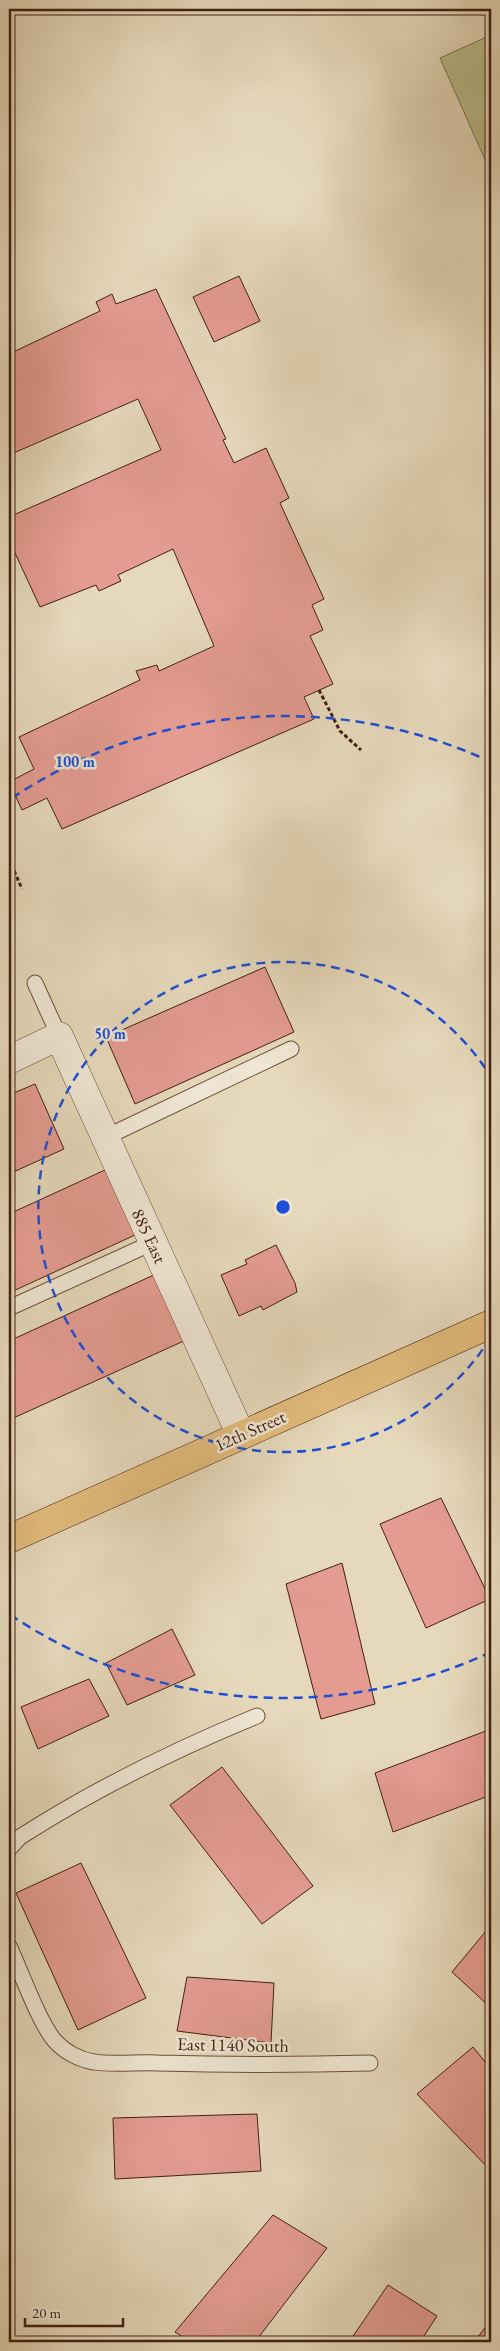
<svg xmlns="http://www.w3.org/2000/svg" width="500" height="2351" font-family="'EB Garamond',serif">
<style>
.green{fill:#bbbe8c;stroke:#7e6e50}
.building{fill:#e49c91;stroke:#421f13}
.lines{fill:none;stroke-linecap:round;stroke-linejoin:round}
.service-casing{stroke:#6b4e3d;stroke-width:17}
.minor-casing{stroke:#6b4e3d;stroke-width:29}
.primary-casing{stroke:#421f13;stroke-width:29}
.path{stroke:#421f13;stroke-width:3;stroke-dasharray:4 2.5;stroke-linecap:butt}
.service{stroke:#efe6d3;stroke-width:15}
.minor{stroke:#efe6d3;stroke-width:28}
.primary{stroke:#e3bc7e;stroke-width:28}
.ring{fill:none;stroke:#1d4ed8;stroke-width:2.5;stroke-dasharray:9 6}
.labels{text-anchor:middle;stroke-width:5;stroke-linejoin:round;paint-order:stroke}
.street-label{font-size:18px;fill:#421f13;stroke:#efe6d3}
.centre{fill:#1d4ed8;stroke:#efe6d3;stroke-width:2.5}
.ring-label{font-size:15px;text-anchor:middle;font-weight:bold;fill:#1d4ed8;stroke:#efe6d3;stroke-width:5;stroke-linejoin:round;paint-order:stroke}
</style>
<rect width="100%" height="100%" fill="#e6d9bb"/>
<filter id="stains"><feTurbulence type="fractalNoise" baseFrequency=".004" numOctaves="4"/><feColorMatrix values="0 0 0 0 .2 0 0 0 0 .09 0 0 0 0 .02 0 0 0 .5 -.17"/></filter>
<radialGradient id="worn" r=".72"><stop offset=".6" stop-color="#630" stop-opacity="0"/><stop offset="1" stop-color="#630" stop-opacity=".3"/></radialGradient>
<polygon class="green" points="491,35 491,173 440,58"/>
<g class="building">
<polygon points="239,276 260,321 214,342 193,297"/>
<polygon points="156,289 226,439 223,440 234,463 266,448 289,498 280,503 324,599 312,605 323,630 310,636 333,684 304,697 314,719 62,829 47,798 22,810 9,782 34,769 19,737 140,680 136,671 157,665 159,671 214,646 173,549 118,575 121,581 99,591 96,585 40,607 9,540 9,517 161,450 138,399 9,455 9,354 100,311 96,302 112,294 116,304"/>
<polygon points="265,967 294,1032 135,1104 106,1037"/>
<polygon points="35,1084 64,1149 9,1174 9,1095"/>
<polygon points="105,1170 135,1235 9,1293 9,1214"/>
<polygon points="276,1245 295,1283 297,1292 263,1310 261,1306 239,1316 221,1275 247,1264 245,1260"/>
<polygon points="156,1274 186,1340 9,1420 9,1341"/>
<polygon points="441,1498 490,1599 426,1628 380,1524"/>
<polygon points="342,1563 375,1704 321,1719 286,1584"/>
<polygon points="172,1629 195,1675 127,1705 106,1663"/>
<polygon points="89,1679 109,1716 38,1749 21,1707"/>
<polygon points="491,1729 491,1795 393,1832 375,1773"/>
<polygon points="222,1767 313,1886 262,1924 170,1805"/>
<polygon points="81,1863 146,1998 78,2030 16,1893"/>
<polygon points="491,1925 491,2008 452,1972"/>
<polygon points="187,1977 274,1983 271,2043 177,2031"/>
<polygon points="473,2047 491,2069 491,2171 417,2094"/>
<polygon points="257,2114 261,2171 115,2179 113,2118"/>
<polygon points="273,2215 327,2248 255,2342 190,2342 175,2332"/>
<polygon points="388,2285 437,2316 420,2342 349,2342"/>
<polygon points="491,2320 491,2342 474,2342"/>
</g>
<g class="lines">
<defs>
<g id="service">
<polyline points="35,983 59,1036"/>
<polyline points="104,1138 291,1049"/>
<polyline points="9,1308 152,1243"/>
<path d="M9,1849L20,1837C95,1789 174,1750 257,1716"/>
<path d="M9,1946C20,1969 39,2023 55,2041C65,2052 80,2060 94,2062C111,2065 139,2062 158,2063C229,2065 299,2065 370,2063"/>
</g>
<polyline id="minor" points="9,1060 59,1036 241,1435"/>
<polyline id="primary" points="9,1539 491,1324"/>
</defs>
<use href="#service" class="service-casing"/>
<use href="#minor" class="minor-casing"/>
<use href="#primary" class="primary-casing"/>
<g class="path">
<polyline points="319,690 340,731 361,750"/>
<polyline points="9,859 22,889"/>
</g>
<use href="#service" class="service"/>
<use href="#minor" class="minor"/>
<use href="#primary" class="primary"/>
</g>
<g class="ring">
<path d="M491 1337A245 245 0 1 1 491 1077"/>
<path d="M491 1652A491 491 0 0 1 12 1616M12 798A491 491 0 0 1 491 762"/>
</g>
<g class="labels">
<g class="street-label">
<text transform="translate(149 1236) rotate(65)" y="6">885 East</text>
<text transform="translate(250 1431) rotate(-24)" y="6">12th Street</text>
<text transform="translate(233 2045) rotate(1)" y="6">East 1140 South</text>
</g>
</g>
<circle cx="283" cy="1207" r="8" class="centre"/>
<g class="ring-label">
<text x="75" y="767">100 m</text>
<text x="110" y="1039">50 m</text>
</g>
<rect width="500" height="2351" fill="none" stroke="#e6d9bb" stroke-width="30"/>
<rect x="10" y="10" width="480" height="2331" fill="none" stroke="#421f13" stroke-width="2.5"/>
<rect x="15" y="15" width="470" height="2321" fill="none" stroke="#421f13"/>
<path d="M25 2318v8h98v-8" fill="none" stroke="#421f13" stroke-width="2.5"/>
<text x="32" y="2318" font-size="15" fill="#421f13" stroke="#efe6d3" stroke-width="4" paint-order="stroke">20 m</text>
<rect width="100%" height="100%" filter="url(#stains)"/>
<rect width="100%" height="100%" fill="url(#worn)"/>
</svg>
